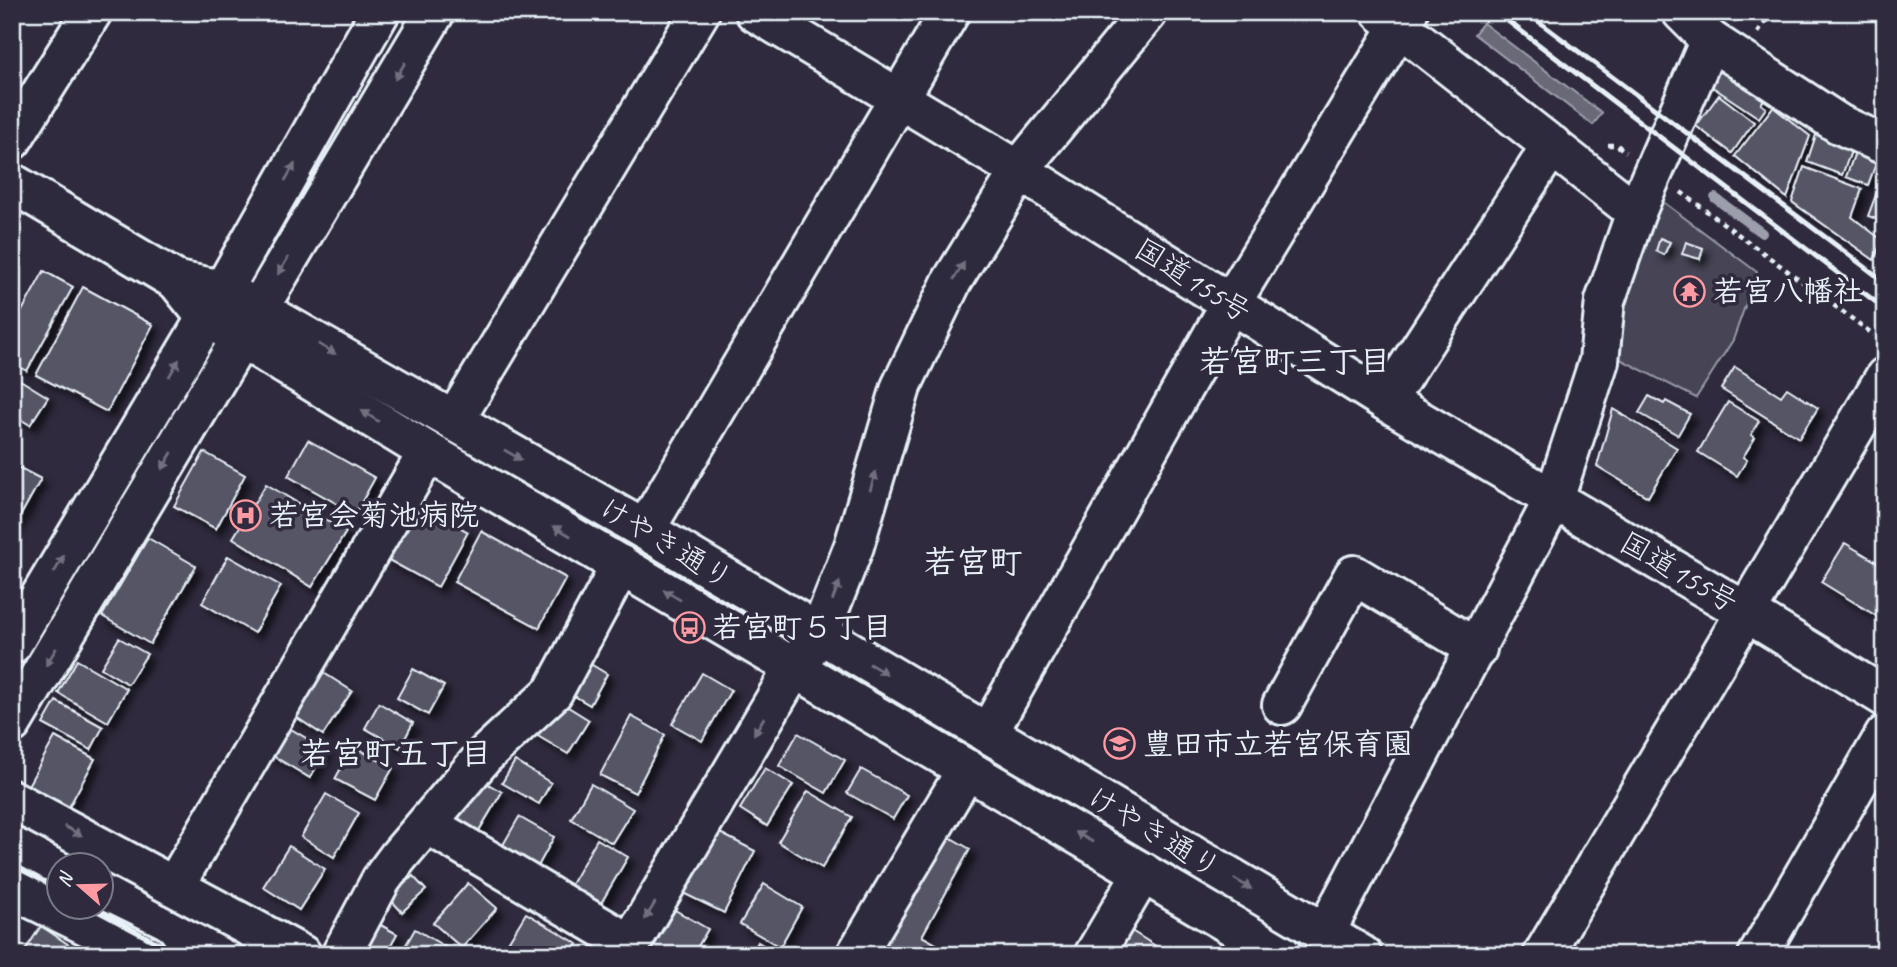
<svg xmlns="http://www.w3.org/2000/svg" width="1897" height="967" font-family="Caveat,'Klee One',sans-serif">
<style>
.green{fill:#464455;stroke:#979aa6;stroke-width:2}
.water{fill:#696978;stroke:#9c9fab;stroke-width:2}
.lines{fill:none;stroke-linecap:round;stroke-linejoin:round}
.stream{stroke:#9c9fab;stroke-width:10}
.building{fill:#575565;stroke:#e8f1f8;stroke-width:2;filter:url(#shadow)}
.street-casing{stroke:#e8f1f8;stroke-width:44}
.secondary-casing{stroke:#e8f1f8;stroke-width:44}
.highway-casing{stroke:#e8f1f8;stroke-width:44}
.path{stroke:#e8f1f8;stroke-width:4.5;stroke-dasharray:5 5;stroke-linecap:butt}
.street{stroke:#2f2a3d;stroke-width:38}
.secondary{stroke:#2f2a3d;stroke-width:38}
.highway{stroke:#2f2a3d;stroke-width:38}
.rail{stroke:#e8f1f8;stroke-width:5}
.oneway{fill:#70707e}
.labels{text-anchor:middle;stroke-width:7;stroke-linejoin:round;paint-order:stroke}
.street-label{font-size:30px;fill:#e8f1f8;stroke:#2f2a3d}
.poi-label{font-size:30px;font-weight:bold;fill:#e8f1f8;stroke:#2f2a3d;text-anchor:start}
.neighbourhood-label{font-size:32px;font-weight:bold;fill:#e8f1f8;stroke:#2f2a3d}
.quarter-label{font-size:33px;font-weight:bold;fill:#e8f1f8;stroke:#2f2a3d}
</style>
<defs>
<filter id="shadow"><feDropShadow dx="6" dy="6" stdDeviation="3.5" flood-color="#0009"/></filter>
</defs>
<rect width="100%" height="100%" fill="#2f2a3d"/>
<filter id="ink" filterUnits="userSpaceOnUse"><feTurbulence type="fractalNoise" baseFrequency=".0143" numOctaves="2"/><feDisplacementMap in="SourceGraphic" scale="14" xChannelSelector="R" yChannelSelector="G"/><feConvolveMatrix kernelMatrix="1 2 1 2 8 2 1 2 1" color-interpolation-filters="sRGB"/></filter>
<g filter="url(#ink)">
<polygon class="green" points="1658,198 1757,272 1733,340 1696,398 1618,358 1622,313"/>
<polygon class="water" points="1483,23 1602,113 1593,125 1474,34"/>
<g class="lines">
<polyline class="stream" points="1715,198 1762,233"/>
</g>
<g class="building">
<polygon points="1716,59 1768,93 1761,104 1766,108 1759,118 1702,80"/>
<polygon points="1719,95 1754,122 1732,153 1696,126"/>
<polygon points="1773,107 1810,136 1787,198 1735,156"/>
<polygon points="1817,132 1853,146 1842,175 1807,162"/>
<polygon points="1857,147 1879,155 1868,185 1846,177"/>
<polygon points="1804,167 1862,189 1852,217 1882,240 1874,260 1792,202"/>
<polygon points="1885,171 1885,222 1868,216"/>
<polygon points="1660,238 1670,242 1664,255 1656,251"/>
<polygon points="1686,242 1703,248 1700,259 1682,254"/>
<polygon points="44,271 73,287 27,371 12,363 12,329"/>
<polygon points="83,287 153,325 107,412 36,375"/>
<polygon points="1735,367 1781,396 1787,388 1818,408 1799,438 1721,389"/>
<polygon points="12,375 48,397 30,425 12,414"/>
<polygon points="1649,396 1664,404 1666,401 1690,414 1678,435 1639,413"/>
<polygon points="1728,402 1759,421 1751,435 1755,438 1743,457 1747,460 1737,476 1698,452"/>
<polygon points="1613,409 1677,448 1648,497 1597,466"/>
<polygon points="308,440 375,478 355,514 288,476"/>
<polygon points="204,452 245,475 216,529 174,506"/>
<polygon points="12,464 41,479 12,531"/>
<polygon points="266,484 346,532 312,587 233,538"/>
<polygon points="415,502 468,532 438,587 385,558"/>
<polygon points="481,531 566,578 539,628 454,582"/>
<polygon points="148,538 196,566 150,644 102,616"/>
<polygon points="1845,543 1885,567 1885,606 1878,617 1821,582"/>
<polygon points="228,556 281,586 254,633 202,603"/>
<polygon points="119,638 147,654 128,684 101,668"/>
<polygon points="579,657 607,674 590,705 561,688"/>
<polygon points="77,660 127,689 108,722 58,693"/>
<polygon points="316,668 352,691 323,735 287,711"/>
<polygon points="413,669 444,686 428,715 397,698"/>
<polygon points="702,673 731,690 702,741 672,724"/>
<polygon points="552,697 589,720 568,754 531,732"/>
<polygon points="56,701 103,727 91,750 43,724"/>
<polygon points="379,703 413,723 400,748 365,728"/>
<polygon points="631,716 665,735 635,793 600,775"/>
<polygon points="276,720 326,750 310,778 260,748"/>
<polygon points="798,733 845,760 826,793 779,766"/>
<polygon points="55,737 95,759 62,820 21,798"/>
<polygon points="353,746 393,768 375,800 335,779"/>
<polygon points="515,761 551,783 539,804 502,783"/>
<polygon points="765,768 793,785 767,826 740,809"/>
<polygon points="861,769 907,795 893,819 847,793"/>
<polygon points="469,773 502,792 472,842 440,822"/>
<polygon points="591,784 633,809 612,843 571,819"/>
<polygon points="808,791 852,817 822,868 778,842"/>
<polygon points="326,794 359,813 334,857 301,837"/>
<polygon points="519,817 554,837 536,870 500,850"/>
<polygon points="936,829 970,849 922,936 956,955 869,955"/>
<polygon points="714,830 755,851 724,913 683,893"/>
<polygon points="597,839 628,857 597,910 566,893"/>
<polygon points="289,846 325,869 299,910 263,887"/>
<polygon points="413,876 426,890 402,912 389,898"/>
<polygon points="468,883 497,908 462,948 433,923"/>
<polygon points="764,884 802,907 780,947 740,924"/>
<polygon points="675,910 708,929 693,955 649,955"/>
<polygon points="526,913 578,944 572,955 501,954"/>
<polygon points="1117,922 1167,953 1166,955 1097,955"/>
<polygon points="377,923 397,934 385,955 361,955"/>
<polygon points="41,926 81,953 80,955 22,955"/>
<polygon points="415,929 459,955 400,955"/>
<polygon points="758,942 779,955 751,955"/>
</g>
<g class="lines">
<defs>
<g id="street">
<polyline points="1381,12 1636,212"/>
<polyline points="1710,40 1839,124 1885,145"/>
<polyline points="12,140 92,12"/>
<polyline points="1386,401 1552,145"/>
<polyline points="454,421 700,12"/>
<polyline points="645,530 950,12"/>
<polyline points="1282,705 1354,575 1477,649"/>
<polyline points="988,733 1231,303 1408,12"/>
<polyline points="12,800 302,955"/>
<polyline points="427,824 630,944"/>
<polyline points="175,885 428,452"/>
<polyline points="12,889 147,955"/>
<polyline points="1325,933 1554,499 1599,361 1605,301 1636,212 1710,40 1682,12"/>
<polyline points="341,955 381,880 398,857 484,756 553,692 621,565"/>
<polyline points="624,955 794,668 819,635 854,546 901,387 952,281 1026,161 1148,12"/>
<polyline points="856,955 967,769"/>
<polyline points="1094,955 1143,872"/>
<polyline points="1758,955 1885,735"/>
</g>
<g id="secondary">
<polyline points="12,183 177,281 205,316 428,452 1282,955"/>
<polyline points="177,281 223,290 258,309 645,530 1362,955"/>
<polyline points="12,644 223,290 380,12"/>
<polyline points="12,723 435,12"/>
<polyline points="1543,955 1885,377"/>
</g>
<polyline id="highway" points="755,12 1020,171 1386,401 1746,612 1885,697"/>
</defs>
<use href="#street" class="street-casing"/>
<use href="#secondary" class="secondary-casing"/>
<use href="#highway" class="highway-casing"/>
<g class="path">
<polyline points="1758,33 1772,12"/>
<polyline points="1608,145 1617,145 1626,152"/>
<polyline points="1681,192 1874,335"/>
</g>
<use href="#street" class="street"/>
<use href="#secondary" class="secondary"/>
<use href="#highway" class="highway"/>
<g class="rail">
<polyline points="1496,12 1885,309"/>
<polyline points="1526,12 1885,282"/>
<polyline points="12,864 60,890"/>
<polyline points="92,908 180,955"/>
</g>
</g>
<defs><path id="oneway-solid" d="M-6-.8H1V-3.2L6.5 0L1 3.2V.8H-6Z" transform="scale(1.75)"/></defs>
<g class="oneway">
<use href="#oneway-solid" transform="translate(400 71) rotate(121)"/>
<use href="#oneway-solid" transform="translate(290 172) rotate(-60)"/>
<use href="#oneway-solid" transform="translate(283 266) rotate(121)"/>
<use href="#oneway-solid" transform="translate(959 271) rotate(-58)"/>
<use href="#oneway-solid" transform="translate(327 349) rotate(30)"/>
<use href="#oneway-solid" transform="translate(174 368) rotate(-60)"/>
<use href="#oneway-solid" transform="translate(370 416) rotate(-148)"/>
<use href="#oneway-solid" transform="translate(513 455) rotate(30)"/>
<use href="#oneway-solid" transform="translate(167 461) rotate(121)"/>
<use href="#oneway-solid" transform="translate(873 481) rotate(-73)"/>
<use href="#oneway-solid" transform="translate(562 531) rotate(-150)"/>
<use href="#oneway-solid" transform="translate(59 564) rotate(-60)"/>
<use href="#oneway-solid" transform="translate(836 591) rotate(-69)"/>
<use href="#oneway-solid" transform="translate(672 595) rotate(-149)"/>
<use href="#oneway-solid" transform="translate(51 657) rotate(121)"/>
<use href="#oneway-solid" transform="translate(878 669) rotate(30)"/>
<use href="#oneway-solid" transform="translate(759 726) rotate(121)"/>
<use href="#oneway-solid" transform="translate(73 831) rotate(28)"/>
<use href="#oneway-solid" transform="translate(1084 837) rotate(-150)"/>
<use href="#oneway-solid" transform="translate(1243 884) rotate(31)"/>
<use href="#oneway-solid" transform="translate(650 911) rotate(121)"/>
</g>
</g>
<defs>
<symbol id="temple-ring" viewBox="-11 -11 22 22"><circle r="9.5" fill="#2f2a3d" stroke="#ff9aa2" stroke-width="1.5"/><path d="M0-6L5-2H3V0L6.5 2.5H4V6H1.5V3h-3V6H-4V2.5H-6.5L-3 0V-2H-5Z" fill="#ff9aa2"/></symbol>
<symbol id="hospital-ring" viewBox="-11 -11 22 22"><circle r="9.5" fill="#2f2a3d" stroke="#ff9aa2" stroke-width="1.5"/><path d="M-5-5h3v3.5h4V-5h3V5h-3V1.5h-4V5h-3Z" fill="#ff9aa2"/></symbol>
<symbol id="bus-ring" viewBox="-11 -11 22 22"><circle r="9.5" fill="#2f2a3d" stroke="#ff9aa2" stroke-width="1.5"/><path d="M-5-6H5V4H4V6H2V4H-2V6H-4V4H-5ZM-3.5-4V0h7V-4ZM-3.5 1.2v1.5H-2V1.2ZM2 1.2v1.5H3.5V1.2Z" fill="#ff9aa2"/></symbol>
<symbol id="school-ring" viewBox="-11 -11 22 22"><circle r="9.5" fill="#2f2a3d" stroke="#ff9aa2" stroke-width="1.5"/><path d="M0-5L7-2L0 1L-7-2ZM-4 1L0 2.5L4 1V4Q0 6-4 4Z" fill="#ff9aa2"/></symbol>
</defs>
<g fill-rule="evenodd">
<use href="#temple-ring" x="1672" y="274" width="35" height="35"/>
<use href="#hospital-ring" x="228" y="498" width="35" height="35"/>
<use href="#bus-ring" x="672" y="610" width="35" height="35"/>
<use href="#school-ring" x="1102" y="726" width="35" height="35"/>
</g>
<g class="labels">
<g class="street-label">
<text transform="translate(1193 280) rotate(32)" y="10">国道155号</text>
<text transform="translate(666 543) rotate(31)" y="10">けやき通り</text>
<text transform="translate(1679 572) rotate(30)" y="10">国道155号</text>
<text transform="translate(1154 832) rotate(31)" y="10">けやき通り</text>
</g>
<g class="poi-label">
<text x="1713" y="301">若宮八幡社</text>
<text x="269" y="525">若宮会菊池病院</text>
<text x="712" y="637">若宮町５丁目</text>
<text x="1143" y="754">豊田市立若宮保育園</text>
</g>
<g class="neighbourhood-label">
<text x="1295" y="372">若宮町三丁目</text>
<text x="396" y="764">若宮町五丁目</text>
</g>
<g class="quarter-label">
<text x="973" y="573">若宮町</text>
</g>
</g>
<rect width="1897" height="967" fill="none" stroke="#2f2a3d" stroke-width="42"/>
<rect x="21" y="21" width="1855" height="925" fill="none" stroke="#e8f1f8" stroke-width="2.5" filter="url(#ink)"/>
<g transform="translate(80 886) rotate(290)"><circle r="33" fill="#2f2a3d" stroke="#797a88" stroke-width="2"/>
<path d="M0-5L12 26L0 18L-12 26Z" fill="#ff9aa2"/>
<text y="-10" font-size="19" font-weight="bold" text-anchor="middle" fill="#e8f1f8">N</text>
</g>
</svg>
